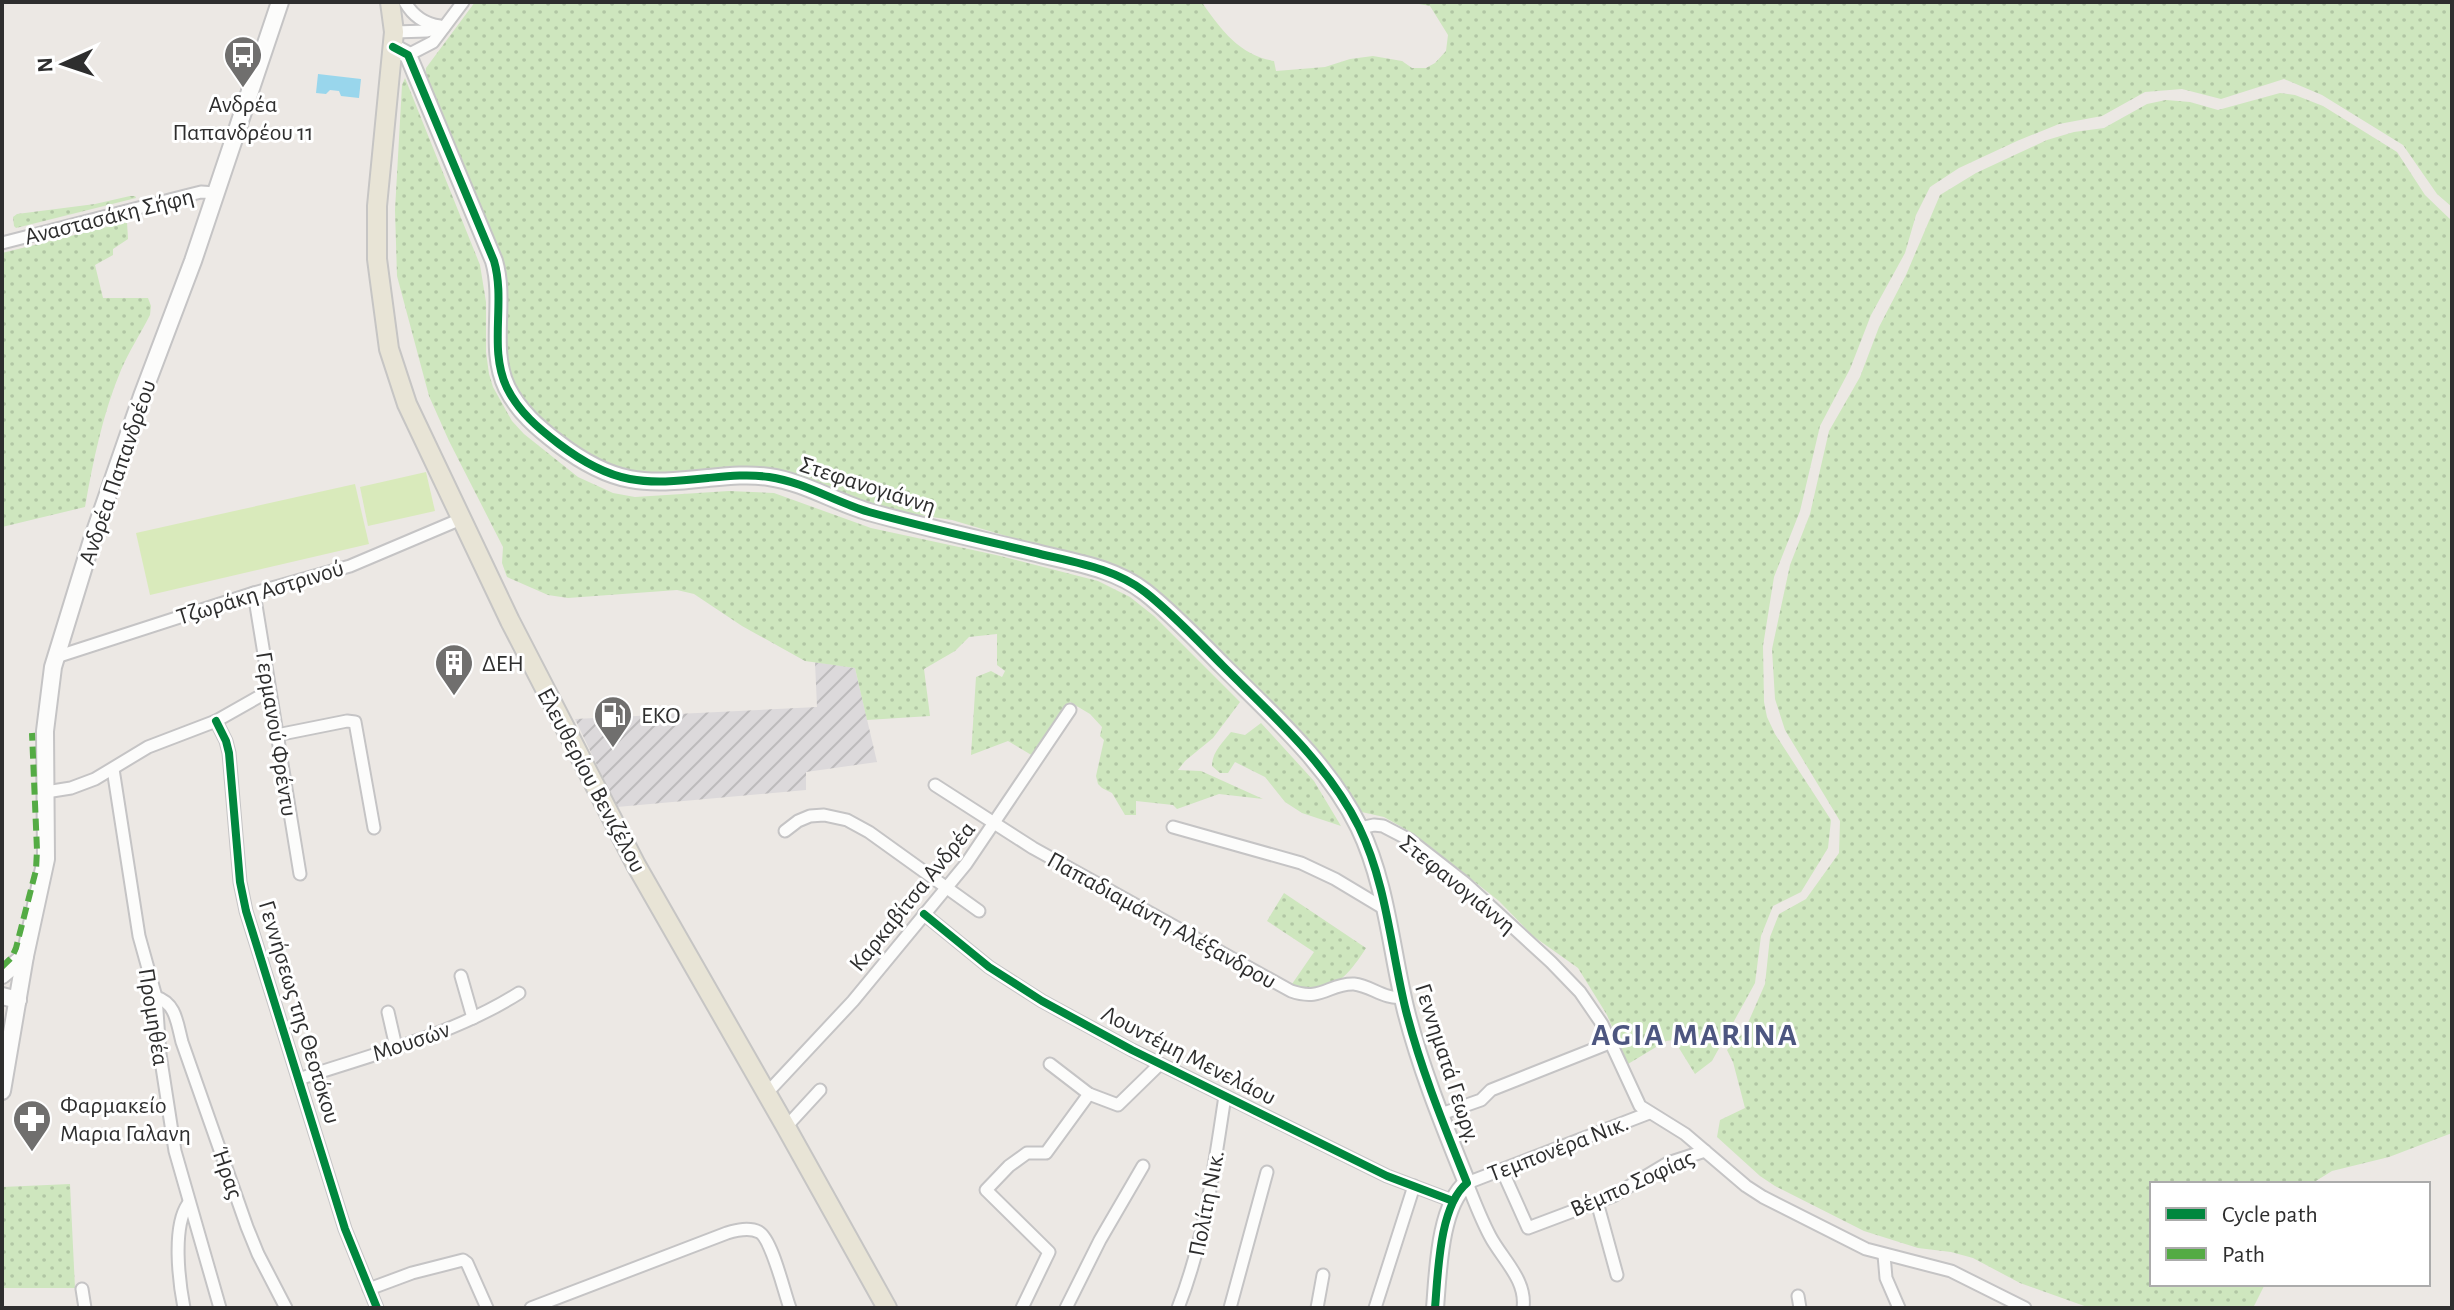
<svg xmlns="http://www.w3.org/2000/svg" width="2454" height="1310" font-family="'Alegreya Sans',sans-serif">
<style>
.industrial{fill:url(#industrial-furrows)}
.grass{fill:url(#grass-dots)}
.pitch{fill:#d9eabb}
.water{fill:#99d6ec}
.lines{fill:none;stroke-linecap:round;stroke-linejoin:round}
.street-casing{stroke:#c5c4c5;stroke-width:15}
.secondary-casing{stroke:#c5c4c5;stroke-width:20}
.primary-casing{stroke:#c6c5c4;stroke-width:22}
.street{stroke:#fcfcfb;stroke-width:11}
.secondary{stroke:#fcfcfb;stroke-width:16}
.primary{stroke:#e8e4d6;stroke-width:18}
.quiet{stroke:#54ab44;stroke-width:6;stroke-dasharray:12 6;stroke-linecap:butt}
.cycleway-casing{stroke:#fff;stroke-width:13}
.cycleway{stroke:#00873e;stroke-width:8}
.labels{text-anchor:middle;stroke-width:6;stroke-linejoin:round;paint-order:stroke}
.poi-label{font-size:24px;fill:#2e2e2e;stroke:#fff;text-anchor:start}
.street-label{font-size:24px;fill:#2e2e2e;stroke:#fff}
.district-label{font-size:32px;font-weight:bold;letter-spacing:2px;fill:#4d5680;stroke:#fff}
</style>
<defs>
<pattern id="industrial-furrows" width="10" height="10" patternUnits="userSpaceOnUse" patternTransform="scale(2)"><rect width="10" height="10" fill="#dcd9db"/><path d="M-1 1l2-2M0 10L10 0M9 11l2-2" fill="none" stroke="#bdbbbc"/></pattern>
<pattern id="grass-dots" width="8" height="8" patternUnits="userSpaceOnUse" patternTransform="scale(2)"><rect width="8" height="8" fill="#cee6be"/><path d="M2 2h.1M6 6h.1" fill="none" stroke="#b1c6a4" stroke-width="1.8" stroke-linecap="round"/></pattern>
</defs>
<rect width="100%" height="100%" fill="#ece8e4"/>
<polygon class="industrial" points="815,662 855,668 877,762 806,772 806,790 617,807 575,719 817,707"/>
<g class="grass">
<path d="M475,2H1204L1203,4C1222,31 1240,55 1274,61L1276,71L1325,67L1350,59L1373,56L1402,61L1412,68H1426L1435,63L1446,51L1448,35L1430,6L1408,2H2452V207L2437,194L2403,145L2322,95L2284,79L2221,99L2182,89L2145,92L2102,116L2059,124L2017,141L1959,168L1930,187L1916,215L1905,253L1871,315L1850,369L1820,426L1800,511L1774,577L1763,646L1764,702L1767,717L1775,734L1831,820L1828,848L1801,892L1773,906L1761,936L1755,983L1712,1061L1695,1074L1674,1040L1666,1041L1628,1064L1607,1015L1578,968L1533,936L1499,901L1414,834L1384,817L1357,811L1339,776L1311,741L1192,624L1138,576L1113,564L1064,553L952,520L886,510L819,488L625,472L587,455L531,413L517,395L509,374L505,351L507,318L505,270L493,235L425,77L426,68Z"/>
<polygon points="405,78 480,265 486,302 486,352 489,374 493,387 512,421 524,434 578,477 613,493 635,497 729,491 774,493 871,528 996,555 1098,581 1130,597 1154,616 1240,702 1213,738 1185,761 1178,770 1201,771 1263,799 1219,794 1177,809 1173,805 1136,801 1136,815 1125,815 1112,793 1102,788 1098,784 1096,776 1104,740 1100,736 1102,727 1090,714 1070,702 1033,756 1008,741 971,755 976,677 991,671 1002,677 1005,671 997,665 997,634 969,637 955,651 924,669 930,716 867,720 855,668 805,661 742,626 694,594 677,590 568,598 548,595 507,577 502,563 503,547 449,441 429,396 397,276 395,210 402,85"/>
<polygon points="2280,93 2295,95 2323,106 2397,152 2425,195 2452,221 2452,1133 2389,1157 2332,1171 2311,1184 2152,1184 2152,1284 2265,1284 2253,1308 2090,1308 2020,1283 1973,1258 1951,1252 1918,1248 1864,1231 1775,1186 1760,1176 1717,1137 1720,1120 1745,1108 1733,1062 1727,1050 1744,1032 1765,984 1770,937 1779,914 1806,899 1839,853 1840,821 1785,730 1775,699 1772,649 1790,565 1810,514 1829,431 1860,377 1879,327 1906,275 1940,195 1976,173 2047,140 2074,132 2104,128 2147,104 2166,100 2190,102 2218,110"/>
<polygon points="130,196 135,196 136,198 16,228 14,226 13,217 17,214 95,204"/>
<path d="M127,222L128,239L113,249V255L95,265L103,298H148L151,306L150,315C141,333 129,351 121,370C103,413 93,461 85,507L2,527V253Z"/>
<path d="M1261,723L1314,781L1341,826L1302,813L1285,802L1265,777L1235,762L1228,773H1220L1212,766C1212,752 1223,742 1231,732L1245,735Z"/>
<path d="M1284,893L1366,948C1349,975 1327,1002 1292,984L1314,952L1267,921Z"/>
<polygon points="70,1184 75,1288 2,1288 2,1187"/>
</g>
<g class="pitch">
<polygon points="426,472 435,511 368,526 360,487"/>
<polygon points="355,484 369,544 150,595 136,533"/>
</g>
<polygon class="water" points="318,74 361,79 359,98 341,96 339,91 330,90 326,94 316,93"/>
<g class="lines">
<defs>
<g id="street">
<path d="M405,2C413,16 425,24 440,26"/>
<polyline points="394,32 427,31 444,27"/>
<polyline points="408,55 433,42 463,2"/>
<polyline points="2,243 185,196 201,192 216,193"/>
<polyline points="254,593 300,874"/>
<polyline points="56,657 254,593 350,566 461,519"/>
<polyline points="216,721 226,741 229,753 240,882 246,911 345,1229 377,1308"/>
<polyline points="277,735 347,721 355,722 374,828"/>
<polyline points="113,769 139,936 156,997 160,1054 175,1151 220,1308"/>
<path d="M935,785L1033,848L1291,991C1322,1002 1329,983 1354,984C1372,986 1384,1000 1403,997"/>
<polyline points="46,792 71,788 95,779 148,747 216,721 269,691"/>
<polyline points="1173,827 1301,863 1335,879 1385,909"/>
<polyline points="1360,828 1374,825 1383,826 1410,840 1465,883 1551,962 1580,992 1602,1024 1640,1106 1685,1134 1746,1186 1763,1197 1866,1249 1951,1271 2025,1308"/>
<polyline points="785,831 798,821 810,816 824,815 847,820 869,832 979,911"/>
<polyline points="924,914 989,967 1042,1001 1132,1050 1387,1176 1453,1201"/>
<polyline points="461,976 473,1018"/>
<path d="M156,997C176,1003 177,1023 182,1042L247,1227L258,1254L286,1308"/>
<polyline points="388,1012 396,1047"/>
<polyline points="1050,1064 1089,1094 1118,1105 1160,1064"/>
<path d="M299,1079C373,1054 453,1035 519,993"/>
<polyline points="767,1093 853,1001 966,864 1070,710"/>
<polyline points="1441,1114 1481,1100 1491,1090 1612,1042"/>
<polyline points="786,1127 820,1090"/>
<polyline points="1502,1170 1528,1228 1613,1196 1668,1163 1705,1151"/>
<polyline points="1597,1202 1617,1275"/>
<polyline points="1884,1255 1886,1278 1899,1308"/>
<polyline points="82,1289 85,1308"/>
<polyline points="369,1289 412,1273 463,1260 467,1263 487,1308"/>
<polyline points="1798,1296 1800,1308"/>
<path d="M184,1308C179,1282 172,1227 188,1204"/>
<path d="M531,1308L727,1233C737,1230 749,1227 759,1232C772,1239 784,1292 790,1308"/>
<polyline points="1022,1308 1049,1252 986,1190 1009,1166 1027,1153 1046,1153 1089,1094"/>
<polyline points="1066,1308 1100,1240 1143,1166"/>
<path d="M1178,1308C1205,1239 1214,1168 1225,1096"/>
<polyline points="1230,1308 1267,1172"/>
<polyline points="1317,1308 1323,1275"/>
<polyline points="1375,1308 1414,1186"/>
<path d="M1523,1308C1527,1280 1502,1259 1490,1236C1481,1219 1474,1201 1467,1183L1649,1113"/>
</g>
<g id="secondary">
<path d="M393,47L408,55L494,261C506,302 488,349 507,388C519,412 538,428 559,444C613,485 644,485 708,478C729,476 749,474 769,477C804,482 835,502 869,512C923,527 978,539 1032,552C1071,562 1113,567 1145,592C1173,614 1198,641 1223,666C1272,715 1328,764 1359,827C1387,885 1391,951 1406,1011C1421,1070 1445,1128 1467,1183C1439,1206 1438,1274 1435,1308"/>
<polyline points="2,975 25,956"/>
<polyline points="2,996 18,1000"/>
<polyline points="2,1091 25,956 46,859 45,731 53,667 92,540 142,396 193,261 280,2"/>
</g>
<polyline id="primary" points="390,2 394,32 377,206 377,259 389,349 407,404 510,621 636,865 786,1127 887,1308"/>
</defs>
<use href="#street" class="street-casing"/>
<use href="#secondary" class="secondary-casing"/>
<use href="#primary" class="primary-casing"/>
<use href="#street" class="street"/>
<use href="#secondary" class="secondary"/>
<use href="#primary" class="primary"/>
<polyline class="quiet" points="2,967 12,957 16,948 36,870 37,850 32,733"/>
<defs>
<g id="cycleway">
<path d="M393,47L408,55L494,261C506,302 488,349 507,388C519,412 538,428 559,444C613,485 644,485 708,478C729,476 749,474 769,477C804,482 835,502 869,512C923,527 978,539 1032,552C1071,562 1113,567 1145,592C1173,614 1198,641 1223,666C1272,715 1328,764 1359,827C1387,885 1391,951 1406,1011C1421,1070 1445,1128 1467,1183C1439,1206 1438,1274 1435,1308"/>
<polyline points="216,721 226,741 229,753 240,882 246,911 345,1229 377,1308"/>
<polyline points="924,914 989,967 1042,1001 1132,1050 1387,1176 1453,1201"/>
</g>
</defs>
<use href="#cycleway" class="cycleway-casing"/>
<use href="#cycleway" class="cycleway"/>
</g>
<defs>
<symbol id="bus-pin" viewBox="-11 -11 22 30"><path d="M0 17L-7.5 6A9.5 9.5 0 1 1 7.5 6Z" fill="#706f6e" stroke="#fff"/><path d="M-5-6H5V4H4V6H2V4H-2V6H-4V4H-5ZM-3.5-4V0h7V-4ZM-3.5 1.2v1.5H-2V1.2ZM2 1.2v1.5H3.5V1.2Z" fill="#fff"/></symbol>
<symbol id="building-pin" viewBox="-11 -11 22 30"><path d="M0 17L-7.5 6A9.5 9.5 0 1 1 7.5 6Z" fill="#706f6e" stroke="#fff"/><path d="M-4-6H4V6H1V3H-1V6H-4ZM-2.5-4.3h1.7v1.8h-1.7ZM.8-4.3h1.7v1.8H.8ZM-2.5-1h1.7V.8h-1.7ZM.8-1h1.7V.8H.8Z" fill="#fff"/></symbol>
<symbol id="fuel-pin" viewBox="-11 -11 22 30"><path d="M0 17L-7.5 6A9.5 9.5 0 1 1 7.5 6Z" fill="#706f6e" stroke="#fff"/><path d="M-5.5-6h7V0h2V4h1.3V-2.5L3-4.5l.8-.8L6-3V5H2.5V1h-1V6h-7ZM-4.2-4.7v3.2H.2V-4.7Z" fill="#fff"/></symbol>
<symbol id="pharmacy-pin" viewBox="-11 -11 22 30"><path d="M0 17L-7.5 6A9.5 9.5 0 1 1 7.5 6Z" fill="#706f6e" stroke="#fff"/><path d="M-2-6h4v4h4v4h-4v4h-4v-4h-4v-4h4Z" fill="#fff"/></symbol>
</defs>
<g fill-rule="evenodd">
<use href="#bus-pin" x="221" y="33" width="44" height="60"/>
<use href="#building-pin" x="432" y="641" width="44" height="60"/>
<use href="#fuel-pin" x="591" y="693" width="44" height="60"/>
<use href="#pharmacy-pin" x="10" y="1097" width="44" height="60"/>
</g>
<g class="labels">
<g class="poi-label">
<text x="243" y="112" text-anchor="middle">Ανδρέα<tspan x="243" dy="28">Παπανδρέου 11</tspan></text>
<text x="482" y="671">ΔΕΗ</text>
<text x="641" y="723">EKO</text>
<text x="60" y="1113">Φαρμακείο<tspan x="60" dy="28">Μαρια Γαλανη</tspan></text>
</g>
<g class="street-label">
<text transform="translate(109 216) rotate(-14)" y="8">Αναστασάκη Σήφη</text>
<text transform="translate(117 472) rotate(-71)" y="8">Ανδρέα Παπανδρέου</text>
<text transform="translate(868 485) rotate(18)" y="8">Στεφανογιάννη</text>
<text transform="translate(260 592) rotate(-17)" y="8">Τζωράκη Αστρινού</text>
<text transform="translate(277 734) rotate(81)" y="8">Γερμανού Φρέντυ</text>
<text transform="translate(592 780) rotate(62)" y="8">Ελευθερίου Βενιζέλου</text>
<text transform="translate(1458 884) rotate(39)" y="8">Στεφανογιάννη</text>
<text transform="translate(912 896) rotate(-51)" y="8">Καρκαβίτσα Ανδρέα</text>
<text transform="translate(1162 920) rotate(29)" y="8">Παπαδιαμάντη Αλέξανδρου</text>
<text transform="translate(300 1012) rotate(73)" y="8">Γεννήσεως της Θεοτόκου</text>
<text transform="translate(154 1017) rotate(81)" y="8">Προμηθέα</text>
<text transform="translate(411 1041) rotate(-19)" y="8">Μουσών</text>
<text transform="translate(1189 1055) rotate(27)" y="8">Λουντέμη Μενελάου</text>
<text transform="translate(1448 1063) rotate(72)" y="8">Γεννηματά Γεωργ.</text>
<text transform="translate(1558 1148) rotate(-21)" y="8">Τεμπονέρα Νικ.</text>
<text transform="translate(228 1173) rotate(71)" y="8">Ήρας</text>
<text transform="translate(1632 1183) rotate(-24)" y="8">Βέμπο Σοφίας</text>
<text transform="translate(1206 1203) rotate(-79)" y="8">Πολίτη Νικ.</text>
</g>
<g class="district-label">
<text x="1695" y="1045">AGIA MARINA</text>
</g>
</g>
<rect width="2454" height="1310" fill="none" stroke="#2e2e2e" stroke-width="8"/>
<rect x="2150" y="1182" width="280" height="104" fill="#ffffff" stroke="#ababab" stroke-width="2"/>
<rect x="2166" y="1208" width="40" height="12" fill="#00873e" stroke="#ababab" stroke-width="2"/>
<text x="2222" y="1222" font-size="24" fill="#2e2e2e">Cycle path</text>
<rect x="2166" y="1248" width="40" height="12" fill="#54ab44" stroke="#ababab" stroke-width="2"/>
<text x="2222" y="1262" font-size="24" fill="#2e2e2e">Path</text>
<g transform="translate(64 64) rotate(267)" stroke="#ffffff" stroke-width="6" paint-order="stroke">
<path d="M0-6L14 30L0 20L-14 30Z" fill="#2e2e2e"/>
<text y="-12" font-size="22" font-weight="bold" text-anchor="middle" fill="#2e2e2e">N</text>
</g>
</svg>
